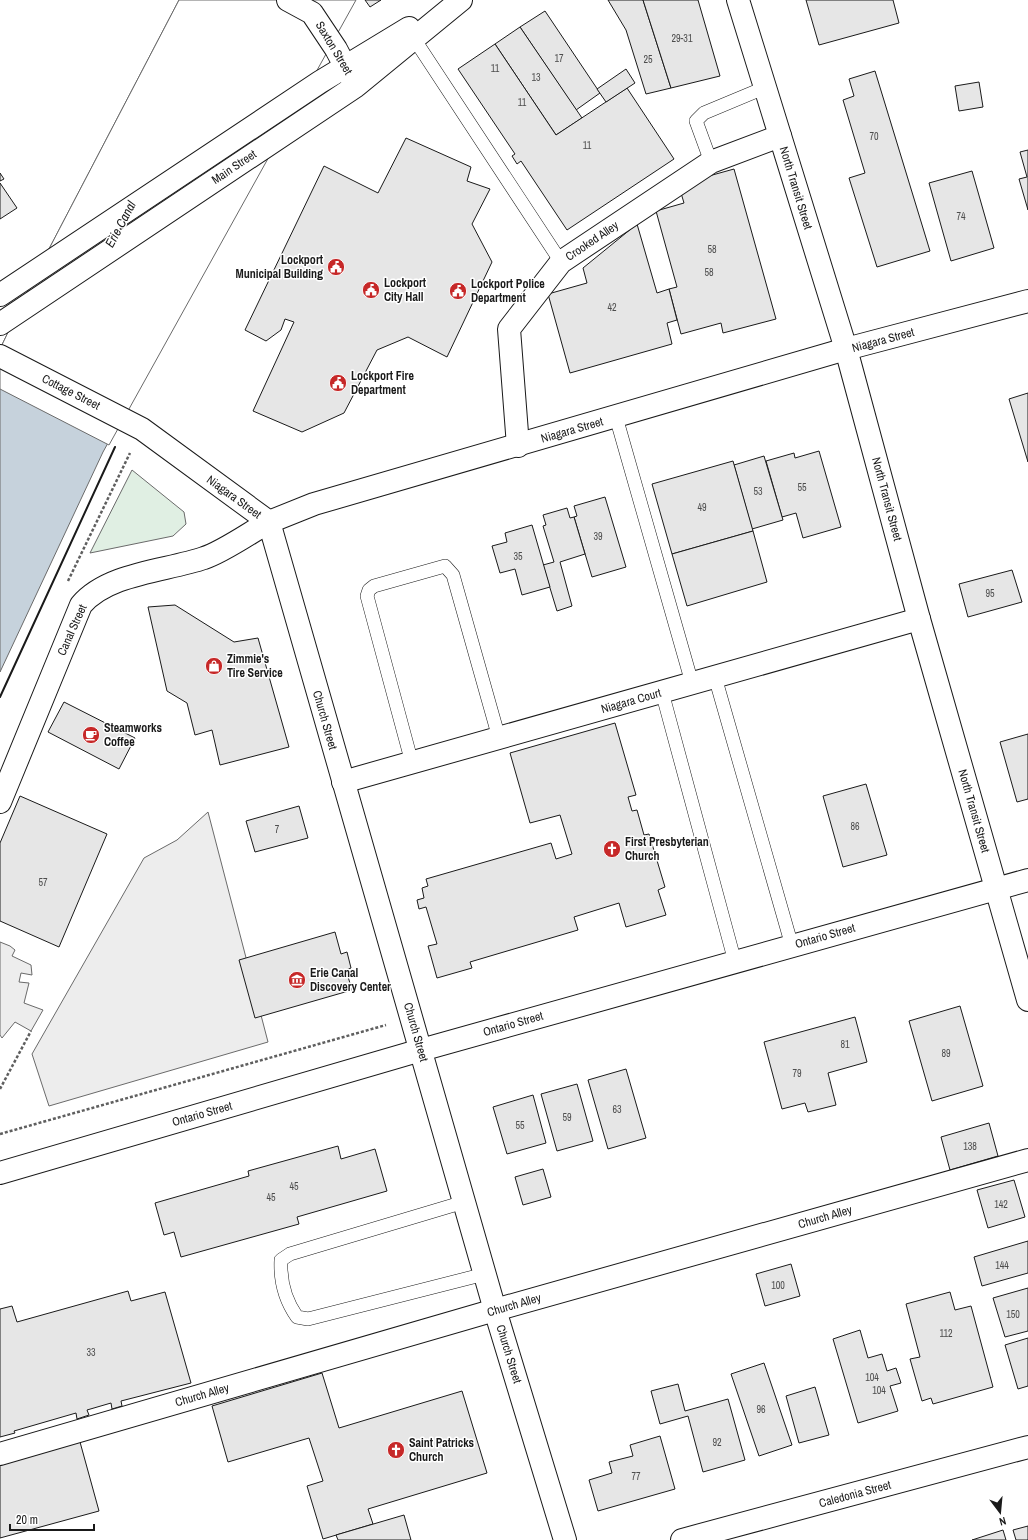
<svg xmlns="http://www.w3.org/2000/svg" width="1028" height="1540" font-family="'Archivo Narrow',sans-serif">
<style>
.green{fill:#e0efe3;stroke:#6a6a6a}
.parking{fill:#ededed;stroke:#6a6a6a}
.water{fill:#c6d2dc;stroke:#6a6a6a}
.pier{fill:#fff;stroke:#6a6a6a}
.building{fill:#e6e6e6;stroke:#1a1a1a}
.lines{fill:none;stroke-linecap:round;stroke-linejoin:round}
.service-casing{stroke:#1a1a1a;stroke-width:14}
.minor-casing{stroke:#1a1a1a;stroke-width:24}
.tertiary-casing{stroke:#1a1a1a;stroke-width:24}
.primary-casing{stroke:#1a1a1a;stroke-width:24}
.path{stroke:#5f5f5f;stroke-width:2.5;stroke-dasharray:3 2;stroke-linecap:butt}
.service{stroke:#fff;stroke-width:13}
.minor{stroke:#fff;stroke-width:22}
.tertiary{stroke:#fff;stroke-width:22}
.primary{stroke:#fff;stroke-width:22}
.wall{stroke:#1a1a1a;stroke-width:2}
.labels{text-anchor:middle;stroke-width:3;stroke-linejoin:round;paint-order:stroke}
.number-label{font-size:10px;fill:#4d4d4d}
.street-label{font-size:12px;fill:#1a1a1a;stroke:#fff}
.poi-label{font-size:12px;font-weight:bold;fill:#1a1a1a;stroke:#fff;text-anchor:start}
.water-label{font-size:13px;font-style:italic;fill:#1a1a1a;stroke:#fff}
</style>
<rect width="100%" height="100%" fill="#fff"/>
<polygon class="green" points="132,470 184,512 186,524 173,536 90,553"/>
<g class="parking">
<polygon points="208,812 268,1042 49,1106 32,1054 144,858 177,840"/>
<polygon points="0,942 10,946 15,950 12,956 31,965 32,975 21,973 19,982 29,983 24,1003 43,1010 31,1031 15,1022 2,1038 0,1035"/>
</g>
<polygon class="water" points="179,0 354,0 103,452 0,672 0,349 38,270"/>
<polygon class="pier" points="179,0 356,0 109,445 0,389 0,349 38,270"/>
<g class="building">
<polygon points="365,0 381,0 370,7"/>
<polygon points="608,0 643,0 671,88 646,94 626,30"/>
<polygon points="643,0 698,0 720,76 671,88"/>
<polygon points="806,0 893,0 899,23 819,45"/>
<polygon points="545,11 600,93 576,110 520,27"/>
<polygon points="520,27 582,118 556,135 495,44"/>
<polygon points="495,44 556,135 627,88 674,159 567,230 521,161 517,164 512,156 515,154 458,69"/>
<polygon points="626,69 635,83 606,102 597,89"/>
<polygon points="875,71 930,251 877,267 849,178 865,173 843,100 854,96 849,79"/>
<polygon points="979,82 983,107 959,111 955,86"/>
<polygon points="406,138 471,167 467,181 490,189 472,224 492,262 447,357 408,337 377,350 344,413 302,432 253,411 294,322 285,319 281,330 266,341 245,330 324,166 378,193"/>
<polygon points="1028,150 1028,210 1019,179 1027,177 1020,152"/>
<polygon points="734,169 776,319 723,333 721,323 681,334 669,289 677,287 656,211 684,203 681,193 698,179"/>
<polygon points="972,171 994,248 951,261 929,183"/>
<polygon points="0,173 4,179 0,181"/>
<polygon points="0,183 17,208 0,219"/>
<polygon points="637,224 657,293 669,289 677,320 667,323 672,344 570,373 548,294 587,283 583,268"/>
<polygon points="1028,393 1028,462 1009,399"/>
<polygon points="819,451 841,527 803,538 796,513 782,517 766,461 794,453 795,458"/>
<polygon points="764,456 783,520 752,529 734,465"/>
<polygon points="733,461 753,531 672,554 652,484"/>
<polygon points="605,497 626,567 592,577 574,517 577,516 574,506"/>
<polygon points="567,508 570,518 574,517 585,554 560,562 572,606 557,611 543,565 554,562 543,526 546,525 543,515"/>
<polygon points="532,525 550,587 522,595 515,569 500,573 492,546 507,542 505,533"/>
<polygon points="753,531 767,582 687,606 672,554"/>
<polygon points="1012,570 1022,602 968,617 959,584"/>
<polygon points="175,605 234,642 258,638 289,747 220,765 212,730 195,735 187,703 167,691 148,607"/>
<polygon points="64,702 135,738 119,769 48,732"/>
<polygon points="615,723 636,795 628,797 632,811 637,810 644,835 649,834 665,887 658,890 666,915 626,927 619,903 574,917 578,930 470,962 472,968 437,978 428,946 437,944 426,907 419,909 417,900 424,898 422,888 428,886 426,879 551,843 556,859 572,854 560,815 530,823 510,753"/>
<polygon points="1028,734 1028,799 1017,802 1000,742"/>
<polygon points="866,784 887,855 843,867 823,796"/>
<polygon points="20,796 107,834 59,947 0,921 0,843"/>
<polygon points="299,806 308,838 255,852 246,821"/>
<polygon points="335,932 341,954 347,952 351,968 346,970 352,990 255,1018 239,960"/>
<polygon points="960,1006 983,1086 932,1101 909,1021"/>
<polygon points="855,1017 867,1062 828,1073 836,1105 808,1112 805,1103 782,1109 764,1042"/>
<polygon points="626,1069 646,1138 608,1149 588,1080"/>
<polygon points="577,1084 593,1141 557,1151 541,1094"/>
<polygon points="533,1095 546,1143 507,1154 493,1107"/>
<polygon points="989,1123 998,1156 950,1170 941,1137"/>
<polygon points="338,1146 341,1159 375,1149 387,1191 297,1217 299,1224 181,1257 174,1232 164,1235 155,1203 249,1176 248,1171"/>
<polygon points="543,1169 551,1197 523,1205 515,1177"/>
<polygon points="1014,1180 1025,1217 988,1228 977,1190"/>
<polygon points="1028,1241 1028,1273 982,1286 974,1257"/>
<polygon points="791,1264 800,1296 765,1306 756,1274"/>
<polygon points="1028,1288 1028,1331 1005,1337 993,1298"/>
<polygon points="128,1291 131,1301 165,1292 191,1383 121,1401 122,1406 112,1409 111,1403 87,1410 89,1415 77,1419 76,1413 14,1431 15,1433 0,1437 0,1309 12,1306 17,1322"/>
<polygon points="950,1292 955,1310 971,1306 993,1387 933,1404 931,1398 922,1401 910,1359 920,1357 906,1304"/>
<polygon points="860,1330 868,1358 882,1354 887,1371 896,1368 901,1383 890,1386 898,1411 858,1423 833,1339"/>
<polygon points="1028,1338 1028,1386 1018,1389 1005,1345"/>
<polygon points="764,1363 792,1445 759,1456 731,1374"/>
<polygon points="322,1373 339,1428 462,1391 487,1473 368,1509 373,1524 323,1539 307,1486 323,1481 309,1438 228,1462 212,1406"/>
<polygon points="678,1384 685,1411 728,1399 745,1460 703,1472 688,1416 660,1424 651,1391"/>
<polygon points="815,1387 829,1435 799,1443 786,1396"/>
<polygon points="660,1436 675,1489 598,1511 589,1480 612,1473 609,1462 633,1456 630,1445"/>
<polygon points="80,1442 99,1511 0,1538 0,1464"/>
<polygon points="404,1515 411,1540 338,1540 336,1535"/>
<polygon points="1028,1526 1028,1540 1016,1540 1013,1530"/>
<polygon points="1003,1530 1006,1540 972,1540"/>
</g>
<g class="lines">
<defs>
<g id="service">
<polyline points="411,34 561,262"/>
<polyline points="711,162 696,121 704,113 764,88"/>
<polyline points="616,417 692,683"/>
<polyline points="715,677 792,946"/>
<polyline points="662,692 735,962"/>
<polyline points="412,763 367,596 369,590 374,586 445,566 453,575 499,738"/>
<path d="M464,1202L290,1254L281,1260C280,1281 285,1300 297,1317L308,1319L485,1274"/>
</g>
<g id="minor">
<polyline points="288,0 312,13 336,49 354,83"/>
<polyline points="518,446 509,329 561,262 711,162 780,136"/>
<polyline points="343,782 919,619"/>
<path d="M0,802L81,605C108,573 166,571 204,558C223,552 251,532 269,522L495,1310L565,1540"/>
<polyline points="0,1173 421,1050 1028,880"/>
<polyline points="0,1454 495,1310 1028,1160"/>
<polyline points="682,1540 1028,1447"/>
</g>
<polyline id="tertiary" points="0,356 142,429 269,522 314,504 846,349 1028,301"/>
<g id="primary">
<polyline points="738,0 846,349 919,619 1028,1000"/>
<polyline points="0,295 320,82 409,28"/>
<polyline points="0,324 356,86 461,0"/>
</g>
</defs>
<use href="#service" class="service-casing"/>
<use href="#minor" class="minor-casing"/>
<use href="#tertiary" class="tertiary-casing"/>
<use href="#primary" class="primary-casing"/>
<g class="path">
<polyline points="68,581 130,453"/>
<polyline points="0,1089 31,1031"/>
<polyline points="0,1134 386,1025"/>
</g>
<use href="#service" class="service"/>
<use href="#minor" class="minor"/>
<use href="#tertiary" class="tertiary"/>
<use href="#primary" class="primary"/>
<polyline class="wall" points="0,697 115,447"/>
</g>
<defs>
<symbol id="civic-disc" viewBox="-11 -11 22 22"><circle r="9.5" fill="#c62828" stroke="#fff"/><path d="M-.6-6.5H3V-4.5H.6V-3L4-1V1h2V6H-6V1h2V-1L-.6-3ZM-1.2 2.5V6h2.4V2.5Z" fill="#fff"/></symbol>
<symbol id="shop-disc" viewBox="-11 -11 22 22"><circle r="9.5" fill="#c62828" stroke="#fff"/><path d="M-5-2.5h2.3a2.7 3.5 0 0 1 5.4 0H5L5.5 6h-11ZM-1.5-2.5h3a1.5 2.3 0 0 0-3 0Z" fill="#fff"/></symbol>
<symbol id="cafe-disc" viewBox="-11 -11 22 22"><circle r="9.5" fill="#c62828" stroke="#fff"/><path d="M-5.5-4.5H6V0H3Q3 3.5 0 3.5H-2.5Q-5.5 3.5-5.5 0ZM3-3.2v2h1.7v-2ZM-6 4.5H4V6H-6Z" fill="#fff"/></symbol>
<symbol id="church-disc" viewBox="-11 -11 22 22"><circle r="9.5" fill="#c62828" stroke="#fff"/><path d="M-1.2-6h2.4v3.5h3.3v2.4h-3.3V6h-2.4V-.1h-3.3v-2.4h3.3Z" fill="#fff"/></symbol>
<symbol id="museum-disc" viewBox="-11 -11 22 22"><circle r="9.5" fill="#c62828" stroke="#fff"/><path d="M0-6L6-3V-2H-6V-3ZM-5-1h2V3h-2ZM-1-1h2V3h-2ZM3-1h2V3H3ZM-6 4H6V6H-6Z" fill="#fff"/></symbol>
</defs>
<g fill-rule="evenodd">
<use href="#civic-disc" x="326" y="257" width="20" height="20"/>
<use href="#civic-disc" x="361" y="280" width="20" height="20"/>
<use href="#civic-disc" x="448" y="281" width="20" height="20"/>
<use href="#civic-disc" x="328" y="373" width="20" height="20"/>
<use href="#shop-disc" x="204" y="656" width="20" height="20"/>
<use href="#cafe-disc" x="81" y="725" width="20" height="20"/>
<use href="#church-disc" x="602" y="839" width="20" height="20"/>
<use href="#museum-disc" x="287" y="970" width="20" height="20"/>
<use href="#church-disc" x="386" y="1440" width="20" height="20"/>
</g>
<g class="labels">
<g class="number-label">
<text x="682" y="42">29-31</text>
<text x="559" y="62">17</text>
<text x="648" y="63">25</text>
<text x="495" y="72">11</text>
<text x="536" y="81">13</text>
<text x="522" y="106">11</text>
<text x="874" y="140">70</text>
<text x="587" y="149">11</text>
<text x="961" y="220">74</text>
<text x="712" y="253">58</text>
<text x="709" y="276">58</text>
<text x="612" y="311">42</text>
<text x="802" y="491">55</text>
<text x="758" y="495">53</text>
<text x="702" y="511">49</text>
<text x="598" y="540">39</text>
<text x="518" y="560">35</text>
<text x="990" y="597">95</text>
<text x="855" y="830">86</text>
<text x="277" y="833">7</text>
<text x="43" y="886">57</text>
<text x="845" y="1048">81</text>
<text x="946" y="1057">89</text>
<text x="797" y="1077">79</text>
<text x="617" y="1113">63</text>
<text x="567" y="1121">59</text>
<text x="520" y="1129">55</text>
<text x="970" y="1150">138</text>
<text x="294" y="1190">45</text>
<text x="271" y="1201">45</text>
<text x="1001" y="1208">142</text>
<text x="1002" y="1269">144</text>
<text x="778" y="1289">100</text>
<text x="1013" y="1318">150</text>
<text x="946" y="1337">112</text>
<text x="91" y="1356">33</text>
<text x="872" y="1381">104</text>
<text x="879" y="1394">104</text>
<text x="761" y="1413">96</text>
<text x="717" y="1446">92</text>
<text x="636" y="1480">77</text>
</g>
<g class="street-label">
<text transform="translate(334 48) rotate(59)" y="4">Saxton Street</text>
<text transform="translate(234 167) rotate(-34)" y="4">Main Street</text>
<text transform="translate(796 188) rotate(73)" y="4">North Transit Street</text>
<text transform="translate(592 241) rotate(-34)" y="4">Crooked Alley</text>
<text transform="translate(883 340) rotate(-15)" y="4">Niagara Street</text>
<text transform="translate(71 392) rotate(27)" y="4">Cottage Street</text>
<text transform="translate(572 430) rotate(-16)" y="4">Niagara Street</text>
<text transform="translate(234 497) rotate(36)" y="4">Niagara Street</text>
<text transform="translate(887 499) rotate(75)" y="4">North Transit Street</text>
<text transform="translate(72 630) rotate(-66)" y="4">Canal Street</text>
<text transform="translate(631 701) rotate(-16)" y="4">Niagara Court</text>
<text transform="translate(325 720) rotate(74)" y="4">Church Street</text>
<text transform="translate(974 811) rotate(74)" y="4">North Transit Street</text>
<text transform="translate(825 936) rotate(-16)" y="4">Ontario Street</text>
<text transform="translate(513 1024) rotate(-16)" y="4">Ontario Street</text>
<text transform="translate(416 1032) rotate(74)" y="4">Church Street</text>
<text transform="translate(202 1114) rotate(-16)" y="4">Ontario Street</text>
<text transform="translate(825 1217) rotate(-16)" y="4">Church Alley</text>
<text transform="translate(514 1305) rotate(-16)" y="4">Church Alley</text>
<text transform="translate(509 1354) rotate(73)" y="4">Church Street</text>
<text transform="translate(202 1395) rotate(-16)" y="4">Church Alley</text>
<text transform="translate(855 1494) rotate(-15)" y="4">Caledonia Street</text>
</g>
<g class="poi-label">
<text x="323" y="264" text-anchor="end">Lockport<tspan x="323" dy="14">Municipal Building</tspan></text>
<text x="384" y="287">Lockport<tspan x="384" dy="14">City Hall</tspan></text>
<text x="471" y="288">Lockport Police<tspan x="471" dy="14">Department</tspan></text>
<text x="351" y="380">Lockport Fire<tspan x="351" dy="14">Department</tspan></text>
<text x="227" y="663">Zimmie's<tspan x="227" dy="14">Tire Service</tspan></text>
<text x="104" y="732">Steamworks<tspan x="104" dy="14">Coffee</tspan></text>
<text x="625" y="846">First Presbyterian<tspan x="625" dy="14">Church</tspan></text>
<text x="310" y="977">Erie Canal<tspan x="310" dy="14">Discovery Center</tspan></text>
<text x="409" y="1447">Saint Patricks<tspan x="409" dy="14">Church</tspan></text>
</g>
<g class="water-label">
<text transform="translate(120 224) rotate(-62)" y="5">Erie Canal</text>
</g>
</g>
<g transform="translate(1000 1512) rotate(164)" stroke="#ffffff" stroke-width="3" paint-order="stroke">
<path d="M0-3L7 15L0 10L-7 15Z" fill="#1a1a1a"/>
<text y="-6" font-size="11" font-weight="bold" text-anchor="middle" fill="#1a1a1a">N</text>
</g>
<path d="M10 1524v6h84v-6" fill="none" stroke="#1a1a1a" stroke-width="2"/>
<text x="16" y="1524" font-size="12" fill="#1a1a1a" stroke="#ffffff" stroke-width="3" paint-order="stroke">20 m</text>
</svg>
